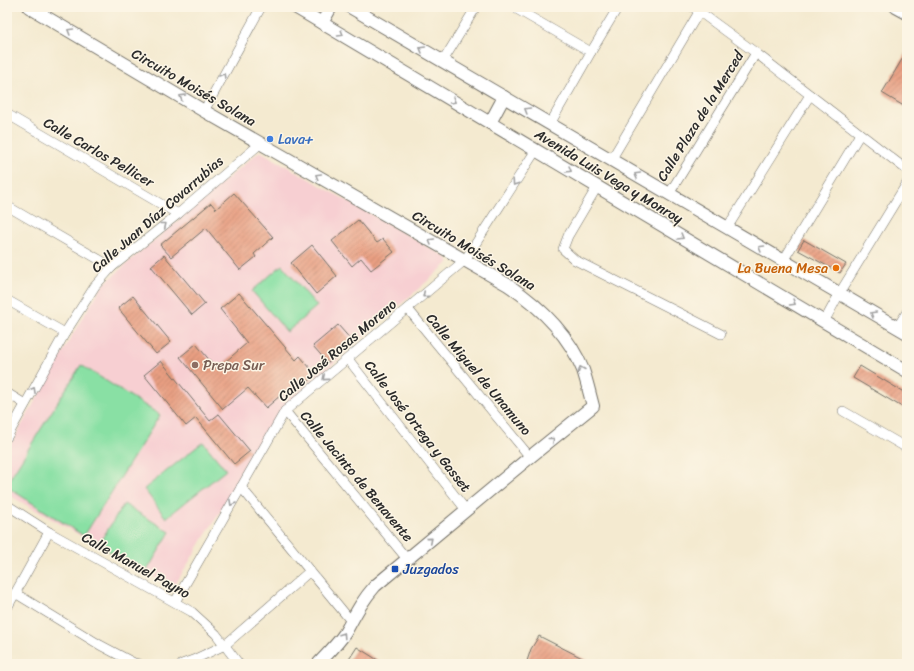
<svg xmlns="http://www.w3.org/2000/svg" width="914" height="671" font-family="Sriracha,sans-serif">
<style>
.built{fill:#f7cfd2}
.garden{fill:#89e0a4;stroke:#5a8668}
.building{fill:url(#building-hatch)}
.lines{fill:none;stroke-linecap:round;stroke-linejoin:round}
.street-casing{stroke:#716e65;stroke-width:10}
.secondary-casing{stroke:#716e65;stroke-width:14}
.street{stroke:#fff;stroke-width:9}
.secondary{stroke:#fff;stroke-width:12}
.oneway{stroke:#a0a0a0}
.shop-dot{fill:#3f7fe0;stroke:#fcf5e5;stroke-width:1.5}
.food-dot{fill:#e8710a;stroke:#fcf5e5;stroke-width:1.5}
.education-dot{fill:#8d6e63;stroke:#fcf5e5;stroke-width:1.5}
.transit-dot{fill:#1a4fb4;stroke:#fcf5e5;stroke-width:1.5}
.labels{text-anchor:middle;stroke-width:3;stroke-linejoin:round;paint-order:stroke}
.street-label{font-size:14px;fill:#2b2b2b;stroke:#fcf5e5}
.shop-label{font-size:14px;fill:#366cbe;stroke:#fcf5e5;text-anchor:start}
.food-label{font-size:14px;fill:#c56008;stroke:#fcf5e5;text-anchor:end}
.education-label{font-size:14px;fill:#785e54;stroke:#fcf5e5;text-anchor:start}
.transit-label{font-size:14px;fill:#164399;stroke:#fcf5e5;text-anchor:start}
</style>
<defs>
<pattern id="building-hatch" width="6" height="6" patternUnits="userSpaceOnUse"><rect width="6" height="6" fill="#e99f82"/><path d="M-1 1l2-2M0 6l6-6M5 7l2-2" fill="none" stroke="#bd826b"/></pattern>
</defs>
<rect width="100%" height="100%" fill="#fcf5e5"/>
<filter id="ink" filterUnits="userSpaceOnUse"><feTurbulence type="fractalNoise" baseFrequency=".025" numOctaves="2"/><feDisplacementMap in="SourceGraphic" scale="8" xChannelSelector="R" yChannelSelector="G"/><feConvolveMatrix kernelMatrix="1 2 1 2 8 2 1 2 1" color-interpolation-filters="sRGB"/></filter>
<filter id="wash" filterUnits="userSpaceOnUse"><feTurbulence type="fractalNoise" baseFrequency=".012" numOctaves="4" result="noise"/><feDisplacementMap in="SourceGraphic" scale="16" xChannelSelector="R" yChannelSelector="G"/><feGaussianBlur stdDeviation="0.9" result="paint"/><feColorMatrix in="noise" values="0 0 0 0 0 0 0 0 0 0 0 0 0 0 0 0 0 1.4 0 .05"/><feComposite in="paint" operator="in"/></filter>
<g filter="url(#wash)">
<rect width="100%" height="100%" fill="#f4ead0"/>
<polygon class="built" points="260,151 446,257 448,260 448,263 286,405 173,588 7,494 7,451 82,318 103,285 132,259"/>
<g class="garden">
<polygon points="282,265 317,306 287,332 252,291"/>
<polygon points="81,365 160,415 84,536 7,487 7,483"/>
<polygon points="203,442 226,470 166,518 144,489"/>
<polygon points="124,504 170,532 146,572 98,545"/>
</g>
<g id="blocks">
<g class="building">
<polygon points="907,51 907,108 882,93"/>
<polygon points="234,193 273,237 254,254 256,257 240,270 206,228 171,257 160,245 211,203 216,209"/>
<polygon points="358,220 377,243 383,239 394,252 371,270 361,258 352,266 332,241"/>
<polygon points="804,240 846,264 840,273 798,250"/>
<polygon points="312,245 337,276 316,294 291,263"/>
<polygon points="164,255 205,304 192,315 151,266"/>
<polygon points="239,293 296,360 300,356 316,375 293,394 289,388 266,408 248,388 223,409 180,357 196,344 217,369 247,343 220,309"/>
<polygon points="133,296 171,342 156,354 118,308"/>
<polygon points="338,325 353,342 328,363 313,346"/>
<polygon points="161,361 210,421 219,414 250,451 234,464 196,418 186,426 144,375"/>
<polygon points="860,366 907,394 907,410 853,378"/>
<polygon points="539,636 594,664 526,664 531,649"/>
<polygon points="357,647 384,664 346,664"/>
</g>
</g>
</g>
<g filter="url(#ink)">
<use href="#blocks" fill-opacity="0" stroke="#716e65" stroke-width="1"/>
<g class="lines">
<defs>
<g id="street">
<polyline points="513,7 591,52"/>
<polyline points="693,7 756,53 907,170"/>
<polyline points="443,61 476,7"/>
<polyline points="204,111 261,7"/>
<polyline points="7,114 178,214"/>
<polyline points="550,124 591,52 618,7"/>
<polyline points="611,160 699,12"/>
<polyline points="597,187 568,236 563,249 575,260 721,334"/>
<polyline points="669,194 756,53"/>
<polyline points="7,206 112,267"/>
<polyline points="727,228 810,95"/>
<polyline points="783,261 860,134"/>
<polyline points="7,300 65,333"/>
<polyline points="408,309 530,457"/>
<polyline points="824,322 839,294 907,183"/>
<polyline points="897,328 907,312"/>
<polyline points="348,359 466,510"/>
<polyline points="7,393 25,404"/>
<polyline points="285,411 407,559"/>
<polyline points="843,411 907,448"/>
<polyline points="7,437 65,333 95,286 112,267 178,214 261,143"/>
<polyline points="241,487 351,621"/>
<polyline points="7,505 49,532 192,612 216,634 239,664"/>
<polyline points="15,593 100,645 134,663 139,664"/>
<polyline points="175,602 285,411 465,260 536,150"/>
<polyline points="7,608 49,532"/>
<polyline points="182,664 193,660 225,645 310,571"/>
</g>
<g id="secondary">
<path d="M29,7L204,111L508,285C539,306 569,335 583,370C587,382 590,395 593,406L530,457L375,586C361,602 355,615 345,633C337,645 327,654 318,664"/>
<polyline points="295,7 907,371"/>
<polyline points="350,7 907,333"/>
<polyline points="896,7 907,13"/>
<polyline points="322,23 331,7"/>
<polyline points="490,123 504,97"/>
</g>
</defs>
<use href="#street" class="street-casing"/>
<use href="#secondary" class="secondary-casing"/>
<use href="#street" class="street"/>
<use href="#secondary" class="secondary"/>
</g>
<defs><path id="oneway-chevron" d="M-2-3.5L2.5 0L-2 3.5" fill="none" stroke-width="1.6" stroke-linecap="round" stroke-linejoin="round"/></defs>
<g class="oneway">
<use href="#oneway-chevron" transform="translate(70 31) rotate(-149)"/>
<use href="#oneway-chevron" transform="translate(341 34) rotate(31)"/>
<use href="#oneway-chevron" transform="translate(422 49) rotate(-150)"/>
<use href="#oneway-chevron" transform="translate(223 76) rotate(-61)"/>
<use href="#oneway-chevron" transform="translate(182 97) rotate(-149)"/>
<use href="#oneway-chevron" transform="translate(453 101) rotate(31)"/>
<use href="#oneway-chevron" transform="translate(527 110) rotate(-149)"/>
<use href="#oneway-chevron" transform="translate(569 170) rotate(31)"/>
<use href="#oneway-chevron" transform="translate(637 175) rotate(-150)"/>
<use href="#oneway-chevron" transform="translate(318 176) rotate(-150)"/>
<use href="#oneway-chevron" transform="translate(515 183) rotate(123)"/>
<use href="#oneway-chevron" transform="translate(164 225) rotate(-39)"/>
<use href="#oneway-chevron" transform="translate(681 237) rotate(31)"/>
<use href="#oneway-chevron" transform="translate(431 241) rotate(-150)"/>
<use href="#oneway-chevron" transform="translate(761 248) rotate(-149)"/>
<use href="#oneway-chevron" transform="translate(425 295) rotate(140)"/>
<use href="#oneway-chevron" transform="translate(793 303) rotate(31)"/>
<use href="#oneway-chevron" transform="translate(873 314) rotate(-150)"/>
<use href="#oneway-chevron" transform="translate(581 369) rotate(-113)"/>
<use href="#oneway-chevron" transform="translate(325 378) rotate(140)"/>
<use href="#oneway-chevron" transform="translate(33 390) rotate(-61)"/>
<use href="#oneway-chevron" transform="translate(552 440) rotate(-38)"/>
<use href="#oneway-chevron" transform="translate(232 503) rotate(120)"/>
<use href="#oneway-chevron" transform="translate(430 540) rotate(-40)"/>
<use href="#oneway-chevron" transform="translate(343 635) rotate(-57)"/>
</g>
</g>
<circle class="shop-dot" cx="270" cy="139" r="4"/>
<circle class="food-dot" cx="836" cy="268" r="4"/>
<circle class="education-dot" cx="195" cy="365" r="4"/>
<rect class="transit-dot" x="391" y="565" width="8" height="8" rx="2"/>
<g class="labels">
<g class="street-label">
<text transform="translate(194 87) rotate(30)" y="5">Circuito Moisés Solana</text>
<text transform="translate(700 116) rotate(-58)" y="5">Calle Plaza de la Merced</text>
<text transform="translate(99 152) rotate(30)" y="5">Calle Carlos Pellicer</text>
<text transform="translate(609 176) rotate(31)" y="5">Avenida Luis Vega y Monroy</text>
<text transform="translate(157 214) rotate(-41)" y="5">Calle Juan Díaz Covarrubias</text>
<text transform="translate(474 250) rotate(31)" y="5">Circuito Moisés Solana</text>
<text transform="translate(337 350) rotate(-40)" y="5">Calle José Rosas Moreno</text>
<text transform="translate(479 374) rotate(50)" y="5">Calle Miguel de Unamuno</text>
<text transform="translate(418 426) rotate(52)" y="5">Calle José Ortega y Gasset</text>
<text transform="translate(357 476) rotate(50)" y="5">Calle Jacinto de Benavente</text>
<text transform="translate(136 565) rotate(29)" y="5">Calle Manuel Payno</text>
</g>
<g class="shop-label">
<text x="278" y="144">Lava+</text>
</g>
<g class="food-label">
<text x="828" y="273">La Buena Mesa</text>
</g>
<g class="education-label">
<text x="203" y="370">Prepa Sur</text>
</g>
<g class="transit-label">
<text x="403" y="574">Juzgados</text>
</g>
</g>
<rect width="914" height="671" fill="none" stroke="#fcf5e5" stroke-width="24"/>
</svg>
